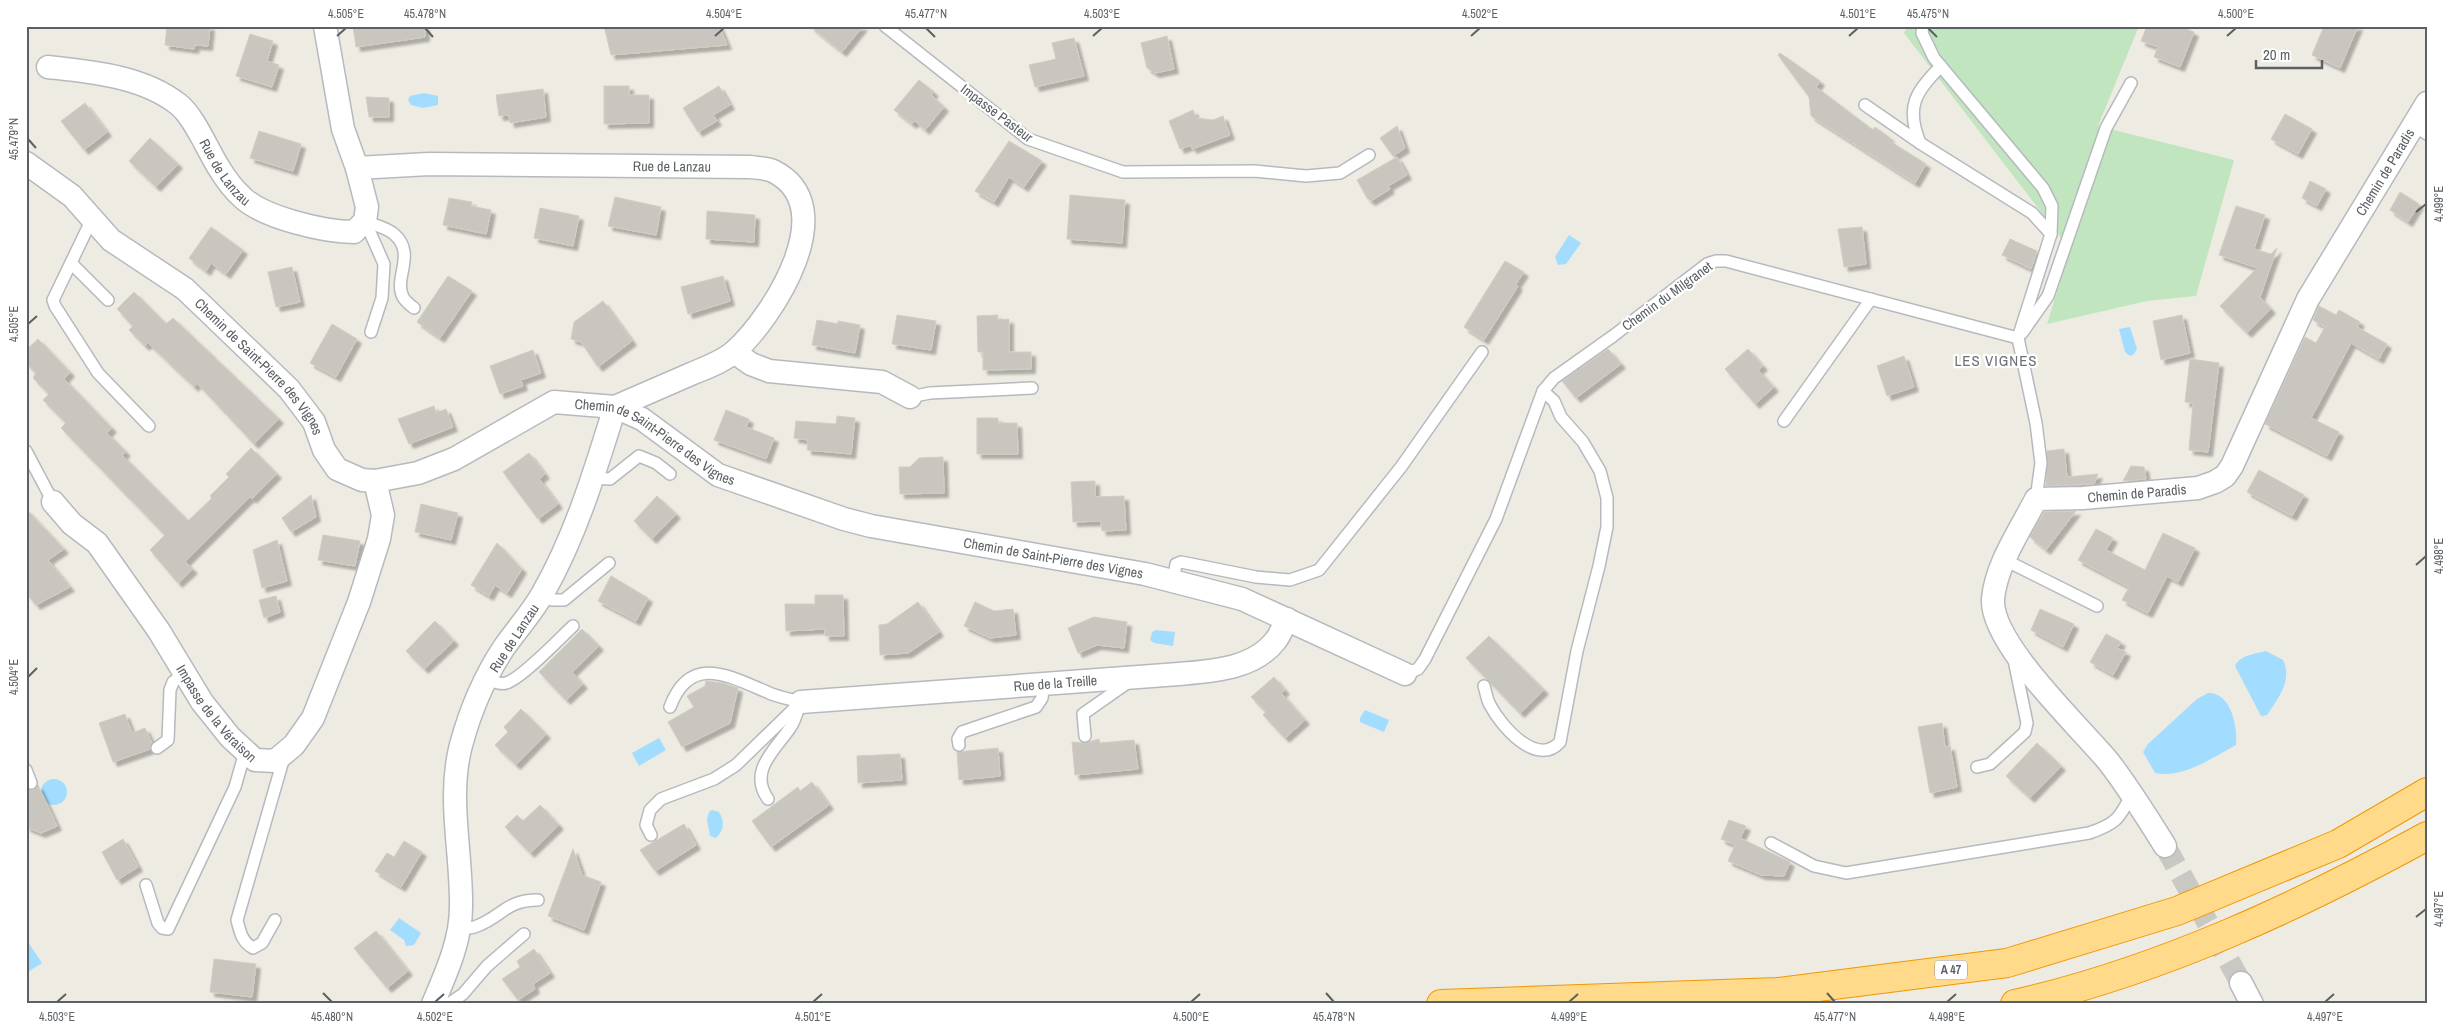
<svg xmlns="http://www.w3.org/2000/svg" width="2453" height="1030" font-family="'Archivo Narrow',sans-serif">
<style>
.green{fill:#c1e6bf}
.water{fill:#a2dcff}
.building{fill:#c9c6c0;stroke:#d3ccc1;filter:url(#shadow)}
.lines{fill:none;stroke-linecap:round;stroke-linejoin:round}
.minor-tunnel{stroke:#c9c8c3;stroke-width:22;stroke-dasharray:22 11;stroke-linecap:butt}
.service-casing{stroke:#b6b9be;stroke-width:14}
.minor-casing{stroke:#b6b9be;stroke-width:25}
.motorway-casing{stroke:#f19700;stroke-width:30}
.service{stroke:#fff;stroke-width:11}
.minor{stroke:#fff;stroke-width:22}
.motorway{stroke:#ffda8a;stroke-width:28}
.ticks{fill:none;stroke:#5b6064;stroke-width:2}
.labels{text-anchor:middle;stroke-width:4.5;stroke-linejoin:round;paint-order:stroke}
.shield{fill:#fff;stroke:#8c9092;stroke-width:1}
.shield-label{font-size:12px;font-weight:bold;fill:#5b6064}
.street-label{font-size:14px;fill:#5b6064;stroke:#fff}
.neighbourhood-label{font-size:15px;letter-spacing:1px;fill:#6c7276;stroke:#fff}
.neatline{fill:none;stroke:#5b6064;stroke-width:2}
.ticks-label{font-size:12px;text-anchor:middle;fill:#5b6064}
</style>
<defs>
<filter id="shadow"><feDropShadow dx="4.5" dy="4.5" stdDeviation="1" flood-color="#0004"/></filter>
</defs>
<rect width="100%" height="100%" fill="#eeebe3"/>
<polygon class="green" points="1907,26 2139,26 2098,126 2234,160 2196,296 2147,301 2047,324 2070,250 1904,33"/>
<g class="water">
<polygon points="424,93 438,96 438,105 423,108 411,105 408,100 410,96"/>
<polygon points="1569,235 1581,243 1566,264 1558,265 1555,257"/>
<polygon points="2130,327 2137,349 2134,354 2130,356 2125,352 2119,329"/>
<polygon points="1156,630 1175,632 1173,646 1154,643 1150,640 1152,632"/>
<path d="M2266,651L2283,660C2293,681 2278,698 2267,715L2261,716L2235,666C2240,655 2255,654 2266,651Z"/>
<path d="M2208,693C2231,692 2238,727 2236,745C2212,758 2182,779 2155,773L2143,752L2148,744L2197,699Z"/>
<polygon points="1365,710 1389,720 1384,732 1360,722 1360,718"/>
<polygon points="659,738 666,750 639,766 632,753"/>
<circle cx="54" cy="792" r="13"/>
<path d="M712,810L719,812C725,822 724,830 716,838L710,836L707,819L709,812Z"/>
<polygon points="399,918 421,933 414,945 406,946 404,940 390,930"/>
<polygon points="26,939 42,963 28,972 26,969"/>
</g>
<g class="building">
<polygon points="167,26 210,26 208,46 195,45 194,49 165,45"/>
<polygon points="353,26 425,26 425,37 356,47"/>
<polygon points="604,26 719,26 727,45 611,55"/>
<polygon points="810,26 863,26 842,52"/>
<polygon points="2147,26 2179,26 2194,32 2180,67 2154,57 2158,47 2141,41"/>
<polygon points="2324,26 2358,26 2340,68 2312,55"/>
<polygon points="250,34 273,41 267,61 279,65 272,87 236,76"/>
<polygon points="1167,36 1174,69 1155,73 1147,68 1141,43"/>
<polygon points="1074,38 1084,76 1035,87 1029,65 1056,59 1052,43"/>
<polygon points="1780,53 1820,81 1816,87 1873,130 1875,127 1890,138 1888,140 1926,164 1915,183 1811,116 1809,97 1778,55"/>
<polygon points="919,80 934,92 931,95 944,107 925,130 915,121 912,124 894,110"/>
<polygon points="604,86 629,86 629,95 649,95 649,123 604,124"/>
<polygon points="719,86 730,105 713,115 717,121 698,132 683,108"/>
<polygon points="543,89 546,117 510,123 509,115 499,116 496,95"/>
<polygon points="366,97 389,98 389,117 369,117"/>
<polygon points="85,103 107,132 84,150 61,121"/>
<polygon points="1193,110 1196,118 1213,120 1223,116 1230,135 1192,149 1191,145 1180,149 1169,121"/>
<polygon points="2285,114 2312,129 2298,154 2271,139"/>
<polygon points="1397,126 1405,148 1393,156 1380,138"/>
<polygon points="259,131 301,144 293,171 250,158"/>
<polygon points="150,138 178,164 156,187 129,161"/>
<polygon points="1009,141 1042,161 1024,187 1009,177 994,202 975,191"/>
<polygon points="1397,157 1407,175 1388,186 1390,189 1371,201 1367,198 1357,180"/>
<polygon points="2310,181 2326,189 2317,206 2302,198"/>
<polygon points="2400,192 2419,204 2408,222 2390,210"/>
<polygon points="1070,195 1125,200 1122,243 1067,239"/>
<polygon points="615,197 661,207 656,235 608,226"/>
<polygon points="449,198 472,202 471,206 491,210 486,234 443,225"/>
<polygon points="2236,206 2265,215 2254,249 2271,254 2277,248 2260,297 2271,309 2247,333 2220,306 2257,268 2219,255"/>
<polygon points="540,208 579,216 573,246 534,238"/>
<polygon points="707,211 755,215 754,242 706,239"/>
<polygon points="211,227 243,250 226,274 211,263 206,271 189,258"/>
<polygon points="1862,227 1866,264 1844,267 1838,229"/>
<polygon points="2010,239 2037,251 2031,269 2002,255"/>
<polygon points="1505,261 1524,272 1516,284 1518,286 1484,340 1464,327"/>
<polygon points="292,267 300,302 276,307 268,272"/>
<polygon points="448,276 472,291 440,338 417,322"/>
<polygon points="723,276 730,301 688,314 681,287"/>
<polygon points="134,292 166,324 173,318 279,419 254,444 197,383 194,387 148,343 145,346 129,330 133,326 117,309"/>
<polygon points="603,301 632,341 598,367 581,342 571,339 574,322"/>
<polygon points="2319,306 2336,315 2339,310 2360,322 2357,327 2387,344 2379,359 2351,343 2311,418 2339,432 2327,456 2265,424 2305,337 2316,343 2325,327 2313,320"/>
<polygon points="897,315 936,321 931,350 892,344"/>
<polygon points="998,315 997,320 1009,319 1009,352 1031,352 1031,369 983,370 983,352 978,352 977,316"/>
<polygon points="2182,315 2190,353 2161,360 2153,321"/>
<polygon points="817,320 838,324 838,321 860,325 855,353 812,345"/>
<polygon points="332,324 357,339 336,377 310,363"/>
<polygon points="38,339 70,372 64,379 112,428 107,433 126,452 122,455 188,521 212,498 210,496 229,477 226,474 251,448 277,474 252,499 250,497 185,562 193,569 178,583 150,550 165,535 61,428 66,423 43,400 49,394 33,378 36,373 26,363 26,350"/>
<polygon points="1608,349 1621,364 1576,398 1562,381"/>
<polygon points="1748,349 1763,366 1758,370 1774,387 1755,404 1725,369"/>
<polygon points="533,350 541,373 521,380 523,386 500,394 490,366"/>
<polygon points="1904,356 1914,387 1887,396 1877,366"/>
<polygon points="2190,359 2219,363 2208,452 2189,450 2193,403 2185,402"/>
<polygon points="434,406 436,413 446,409 453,427 409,444 398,419"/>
<polygon points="726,410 749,419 746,427 774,438 766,459 714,440"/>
<polygon points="837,416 855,418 851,454 807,450 808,440 794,438 796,421 836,424"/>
<polygon points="977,418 998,418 998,423 1017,423 1018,454 977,454"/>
<polygon points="2064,449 2067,477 2098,474 2094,484 2046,486 2047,451"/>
<polygon points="529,453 545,474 539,479 558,504 538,519 503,472"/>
<polygon points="943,457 944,493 900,494 899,467 910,467 919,458"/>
<polygon points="2131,466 2144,467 2146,479 2123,481"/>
<polygon points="2259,470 2304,495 2292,516 2247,492"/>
<polygon points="1095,481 1095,497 1124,496 1126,530 1102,531 1101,521 1073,522 1071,482"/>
<polygon points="311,495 316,517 291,532 282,518"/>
<polygon points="657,496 676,514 652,539 634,521"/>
<polygon points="421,504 458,513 451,540 415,532"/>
<polygon points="26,509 64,549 48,560 70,587 36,605 26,593"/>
<polygon points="2076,511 2046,550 2030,537 2044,512"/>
<polygon points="2096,529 2113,538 2106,550 2145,570 2163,533 2195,548 2178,582 2167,576 2148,613 2122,600 2129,587 2078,560"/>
<polygon points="323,535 360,541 355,566 318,560"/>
<polygon points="277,540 287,581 262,588 253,550"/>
<polygon points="497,543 522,569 507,593 495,585 489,596 471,585"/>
<polygon points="611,576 648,598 636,621 598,601"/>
<polygon points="815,595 843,595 844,636 825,636 825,629 786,631 785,604 815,604"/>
<polygon points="276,596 280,612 264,618 259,600"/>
<polygon points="918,602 939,632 908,653 880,655 879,625 887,624"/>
<polygon points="975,602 994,611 1013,609 1016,635 990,638 964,626"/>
<polygon points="2040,609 2074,624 2063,647 2031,630"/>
<polygon points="1094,617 1127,622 1124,648 1097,645 1078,653 1068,628"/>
<polygon points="435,621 454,641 424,669 406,651"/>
<polygon points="582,629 599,646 572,672 583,684 566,700 539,672"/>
<polygon points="2106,634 2121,642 2117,648 2126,652 2113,675 2090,662"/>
<polygon points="1489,636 1544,690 1520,713 1466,658"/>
<polygon points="1274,677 1285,690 1281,693 1305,720 1285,738 1263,715 1266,712 1251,697"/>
<polygon points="706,681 723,683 738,688 730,723 682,747 668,722 694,707 687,696 705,686"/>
<polygon points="521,709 546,734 516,765 495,745 508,732 504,727"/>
<polygon points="125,714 132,733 145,728 152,743 150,749 113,762 99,723"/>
<polygon points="1942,723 1945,747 1950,746 1957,787 1930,793 1918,727"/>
<polygon points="1099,739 1100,743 1134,740 1138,769 1075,775 1072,742 1085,743"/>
<polygon points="2037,743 2061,766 2030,798 2006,776"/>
<polygon points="998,748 1000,776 959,780 957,752"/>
<polygon points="900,754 902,780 858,783 857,756"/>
<polygon points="812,782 829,805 771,847 752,821 798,787 800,791"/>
<polygon points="38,785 57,826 41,833 26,827 26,789 33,790"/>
<polygon points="540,805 559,825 530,853 505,827 517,815 523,821"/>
<polygon points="1729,820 1746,826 1740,838 1790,862 1784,876 1761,875 1728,861 1735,845 1721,839"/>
<polygon points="684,824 696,845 655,871 640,850"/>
<polygon points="123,839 138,867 117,880 102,852"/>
<polygon points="404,841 422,852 401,887 375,871 387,853 394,857"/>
<polygon points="573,849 582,875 601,882 584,930 548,916"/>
<polygon points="376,931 408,971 387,988 354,948"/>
<polygon points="534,949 550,973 533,984 535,989 518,1000 502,979 520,967 517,961"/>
<polygon points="214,959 256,964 252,997 210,992"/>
</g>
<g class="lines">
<polyline class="minor-tunnel" points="2165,846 2241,983"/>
<defs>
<g id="service">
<polyline points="885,26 1028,139 1123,172 1255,171 1306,176 1340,173 1369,155"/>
<polyline points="1923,26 1922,33 1934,58 2043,188 2052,206 2051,234 2018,338"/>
<path d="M1941,66C1916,92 1905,106 1920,143L2032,213L2051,234"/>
<polyline points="1865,105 1920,143"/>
<polyline points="2413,125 2427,134"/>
<polyline points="92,219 53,300 55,306 98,373 149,426"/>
<polyline points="365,221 384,264 382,298 371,332"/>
<path d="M365,221C374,225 387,228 394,234C417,254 393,278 403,297C405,301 410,305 414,308"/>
<polyline points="71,263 108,300"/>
<polyline points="2022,333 2048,296 2106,128 2131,83"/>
<polyline points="910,397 930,393 1032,388"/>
<polyline points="1784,421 1871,299"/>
<polyline points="26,451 53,502"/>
<polyline points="593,478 610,479 639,456 656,463 670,474"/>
<polyline points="2005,560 2097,606"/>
<polyline points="1173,581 1176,564 1181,562 1256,577 1290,580 1319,570 1401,467 1482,352"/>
<polyline points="542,594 552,600 564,600 609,563"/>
<polyline points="1405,674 1418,669 1425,659 1496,519 1543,391 1554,378 1613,336 1707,264 1716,261 1726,261 2018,338 2036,423 2041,463 2036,499"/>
<path d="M487,679C493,681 500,685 506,683C521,679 560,638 573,626"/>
<path d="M1484,686C1486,692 1487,700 1490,705C1501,726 1537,768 1560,742L1577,651L1599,566L1607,527V498L1600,471L1583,442L1561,417L1554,401L1543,391"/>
<path d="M670,707C690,653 729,676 767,692C777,697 790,699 801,702"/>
<polyline points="1085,736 1083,714 1130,681"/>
<polyline points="959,745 958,739 962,732 1036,707 1042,698 1044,684"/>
<polyline points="157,748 168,740 170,690 173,682 184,674"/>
<polyline points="1977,767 1990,764 2025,732 2027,723 2014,660"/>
<polyline points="26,770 31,783"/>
<path d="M768,799C748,771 775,750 790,728C795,721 797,713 799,706"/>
<polyline points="651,835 646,825 650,810 661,799 714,779 736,765 801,702"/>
<path d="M1771,843L1814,866L1846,873L2089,833C2116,824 2119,819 2132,794"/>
<polyline points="146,885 158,923 162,928 168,929 235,787 245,752"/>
<path d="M275,920L262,943L253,948C242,942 240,932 237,920L284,757"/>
<path d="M458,928C464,928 472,929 477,926C503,916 506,900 538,900"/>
<polyline points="435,1004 450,1003 463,994 487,966 524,934"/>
</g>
<g id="minor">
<path id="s1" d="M325,26L343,129L357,168L429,164L750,167C757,168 766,168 773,171C844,206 773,317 735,351C723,362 705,368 691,374C666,385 640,396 615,407C595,471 576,535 543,593C532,613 516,630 503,649C484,678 470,712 461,745C447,798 462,853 461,907C461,941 446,973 433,1004"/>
<path id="s2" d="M48,67C92,72 142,76 178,104C194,116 208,151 219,168C225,178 234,190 243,198C265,218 325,232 354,232L365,221L367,207L357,168"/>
<path id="s3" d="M26,163L72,196L111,240L185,289L289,389L314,422L324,450L337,469L362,480L375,481L418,473L454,459L554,402L615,407L642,419L718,475L844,519L871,526L1145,574L1242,599L1405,674"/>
<polyline points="734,352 751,364 769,371 882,382 910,397"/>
<path id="s4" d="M53,502L72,524L97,543L159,631L202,702L230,737L255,760L275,761L294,745L313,718L359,602L379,539L383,515L375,481"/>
<path id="s5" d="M801,702L1179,674C1213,671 1254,669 1276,640C1281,634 1283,625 1287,619"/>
<path id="s6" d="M2165,846C2147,817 2129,788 2108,761C2079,726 1990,643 1993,599C1996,564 2021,529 2036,499L2083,498L2198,488L2215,482L2225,476L2232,466L2308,299L2427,103"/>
<polyline points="2241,983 2252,1004"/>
</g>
<g id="motorway">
<polyline points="1441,1004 1778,992 2007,963 2177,911 2338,844 2427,792"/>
<path d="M2015,1004C2160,971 2297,907 2427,836"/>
</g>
</defs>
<use href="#service" class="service-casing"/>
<use href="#minor" class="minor-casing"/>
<use href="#motorway" class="motorway-casing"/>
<use href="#service" class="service"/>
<use href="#minor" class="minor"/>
<use href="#motorway" class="motorway"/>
</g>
<path class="ticks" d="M425,28L433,37M926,28L935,37M1928,28L1937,37M337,36L346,28M715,36L724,28M1093,36L1102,28M1471,36L1480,28M1849,36L1858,28M2227,36L2236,28M28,139L36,148M2416,212L2426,204M28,324L37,316M2416,565L2426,556M28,677L37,668M2416,917L2426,909M323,993L332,1002M1326,993L1334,1002M1827,993L1835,1002M57,1002L66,994M435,1002L444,994M813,1002L822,994M1191,1002L1200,994M1569,1002L1578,994M1947,1002L1956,994M2325,1002L2334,994"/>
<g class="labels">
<rect class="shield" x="1935" y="960.5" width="32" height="19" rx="4"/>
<g class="shield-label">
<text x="1951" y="974">A 47</text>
</g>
<g class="street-label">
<text transform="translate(997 113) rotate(37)" y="5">Impasse Pasteur</text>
<text dy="5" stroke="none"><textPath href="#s1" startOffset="461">Rue de Lanzau</textPath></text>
<text dy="5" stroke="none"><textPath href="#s2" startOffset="220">Rue de Lanzau</textPath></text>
<text dy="5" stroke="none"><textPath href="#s6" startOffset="950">Chemin de Paradis</textPath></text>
<text transform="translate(1667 296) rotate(-36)" y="5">Chemin du Milgranet</text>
<text dy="5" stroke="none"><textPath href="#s3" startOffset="312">Chemin de Saint-Pierre des Vignes</textPath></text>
<text dy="5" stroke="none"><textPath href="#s3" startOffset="792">Chemin de Saint-Pierre des Vignes</textPath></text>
<text dy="5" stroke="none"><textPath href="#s6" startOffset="515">Chemin de Paradis</textPath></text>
<text dy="5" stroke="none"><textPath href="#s3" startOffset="1212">Chemin de Saint-Pierre des Vignes</textPath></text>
<text transform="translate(514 638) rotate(-57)" y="5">Rue de Lanzau</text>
<text dy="5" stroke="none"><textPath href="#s5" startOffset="255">Rue de la Treille</textPath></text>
<text dy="5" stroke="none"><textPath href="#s4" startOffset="269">Impasse de la Véraison</textPath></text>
</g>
<g class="neighbourhood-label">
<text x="1996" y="366">LES VIGNES</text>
</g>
</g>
<rect width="2453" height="1030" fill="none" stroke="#ffffff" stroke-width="55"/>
<path d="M2256 60v8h66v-8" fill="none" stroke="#5b6064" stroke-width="2.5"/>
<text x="2263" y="60" font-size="15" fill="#5b6064" stroke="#ffffff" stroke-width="4" paint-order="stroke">20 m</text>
<rect x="28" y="28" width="2398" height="974" class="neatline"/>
<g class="ticks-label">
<text x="346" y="18">4.505°E</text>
<text x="425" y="18">45.478°N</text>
<text x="724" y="18">4.504°E</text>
<text x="926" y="18">45.477°N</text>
<text x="1102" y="18">4.503°E</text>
<text x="1480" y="18">4.502°E</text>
<text x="1858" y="18">4.501°E</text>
<text x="1928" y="18">45.475°N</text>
<text x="2236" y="18">4.500°E</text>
<text transform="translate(14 139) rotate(-90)" y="4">45.479°N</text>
<text transform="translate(2439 204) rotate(-90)" y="4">4.499°E</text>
<text transform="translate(14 324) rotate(-90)" y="4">4.505°E</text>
<text transform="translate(2439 556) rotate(-90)" y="4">4.498°E</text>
<text transform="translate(14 677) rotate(-90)" y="4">4.504°E</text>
<text transform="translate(2439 909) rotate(-90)" y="4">4.497°E</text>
<text x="57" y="1021">4.503°E</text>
<text x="332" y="1021">45.480°N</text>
<text x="435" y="1021">4.502°E</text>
<text x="813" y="1021">4.501°E</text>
<text x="1191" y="1021">4.500°E</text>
<text x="1334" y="1021">45.478°N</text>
<text x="1569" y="1021">4.499°E</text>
<text x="1835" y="1021">45.477°N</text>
<text x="1947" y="1021">4.498°E</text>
<text x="2325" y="1021">4.497°E</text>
</g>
</svg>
